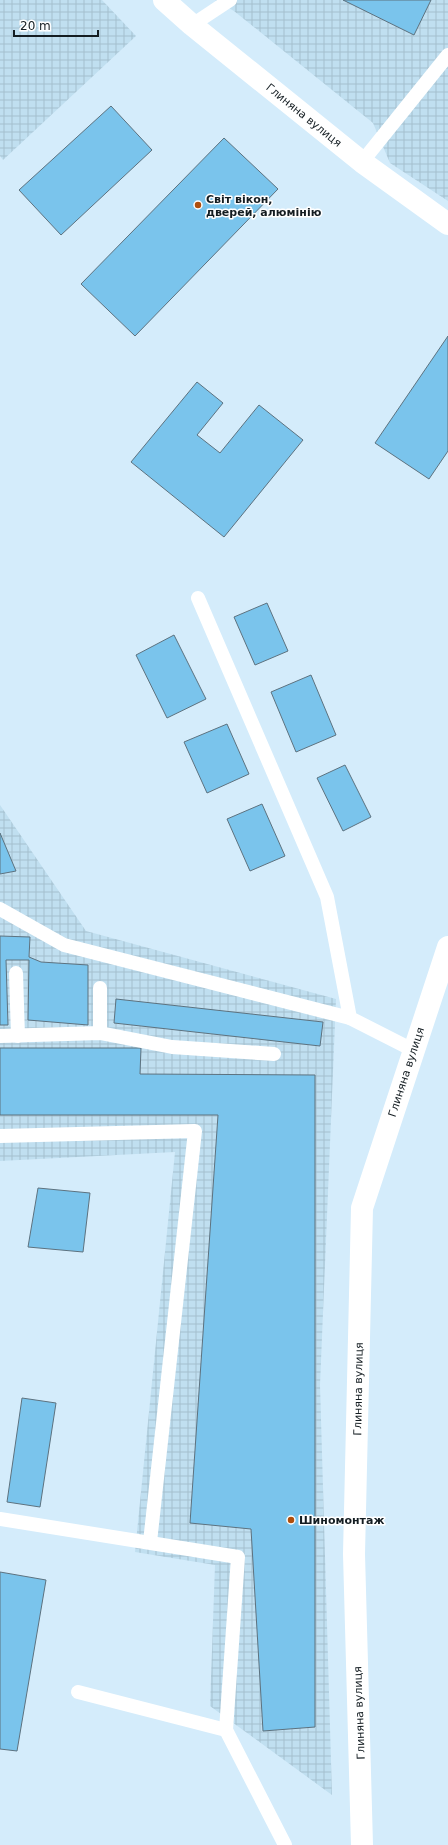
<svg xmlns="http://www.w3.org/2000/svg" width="448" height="1845" font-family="'DejaVu Sans',sans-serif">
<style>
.industrial{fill:url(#industrial-grid)}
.building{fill:#7ac4ec;stroke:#5d727f}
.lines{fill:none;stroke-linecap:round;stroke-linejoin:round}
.service{stroke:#fff;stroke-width:14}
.tertiary{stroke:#fff;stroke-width:22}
.poi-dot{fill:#af4e0c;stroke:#fff;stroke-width:1.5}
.labels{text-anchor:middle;stroke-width:3;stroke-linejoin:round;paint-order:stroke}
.street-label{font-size:11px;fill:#141d22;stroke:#fff}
.poi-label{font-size:11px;font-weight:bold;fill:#141d22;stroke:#fff;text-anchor:start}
</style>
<defs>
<pattern id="industrial-grid" width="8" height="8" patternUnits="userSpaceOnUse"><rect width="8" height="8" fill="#c0dff0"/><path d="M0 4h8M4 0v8" fill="none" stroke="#a4bfce"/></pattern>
</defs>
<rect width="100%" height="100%" fill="#d4ecfb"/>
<g class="industrial">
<polygon points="0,0 102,0 136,36 3,160 0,156"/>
<polygon points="215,0 448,0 448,201 390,163 373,123 234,11"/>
<polygon points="0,805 86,931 336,999 320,1385 332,1795 210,1706 215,1565 135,1552 175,1152 0,1161"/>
</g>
<g class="building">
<polygon points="343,0 431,0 414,35"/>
<polygon points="111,106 152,150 61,235 19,190"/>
<polygon points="224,138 278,189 135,336 81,284"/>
<polygon points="448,336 448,451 429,479 375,443"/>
<polygon points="197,382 223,403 197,435 220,453 259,405 303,440 224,537 131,462"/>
<polygon points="267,603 288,651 255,665 234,617"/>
<polygon points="174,635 206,699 167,718 136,655"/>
<polygon points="311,675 336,735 296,752 271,692"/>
<polygon points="227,724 249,774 207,793 184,742"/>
<polygon points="345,765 371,817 343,831 317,778"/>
<polygon points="262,804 285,856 250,871 227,819"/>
<polygon points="0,833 16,871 0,874"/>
<polygon points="0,936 30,937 29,957 41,962 88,965 88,1025 28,1020 29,960 6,960 8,1025 0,1025"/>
<polygon points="116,999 323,1022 320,1046 114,1023"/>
<polygon points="0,1048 141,1048 140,1074 315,1075 315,1727 263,1731 251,1529 190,1523 218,1115 0,1115"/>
<polygon points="38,1188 90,1193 83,1252 28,1247"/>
<polygon points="22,1398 56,1403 40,1507 7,1502"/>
<polygon points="0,1572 46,1580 17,1751 0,1749"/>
</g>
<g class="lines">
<g class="service">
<polyline points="192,25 230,0"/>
<polyline points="362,162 448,55"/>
<polyline points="198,598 327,897 350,1018 413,1050"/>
<polyline points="0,909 64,945 350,1018"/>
<polyline points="16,973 18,1036"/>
<polyline points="100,988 100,1033"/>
<polyline points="0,1036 100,1033 172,1047 274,1054"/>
<polyline points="0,1136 195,1131 150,1542"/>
<polyline points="0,1519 238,1557 226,1730 285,1845"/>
<polyline points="78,1692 226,1730"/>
</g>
<g class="tertiary">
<polyline points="164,0 192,25 362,162 448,224"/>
<polyline points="362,1845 354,1554 362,1208 448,947"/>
</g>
</g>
<g class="poi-dot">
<circle cx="198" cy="205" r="4"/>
<circle cx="291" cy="1520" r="4"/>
</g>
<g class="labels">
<g class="street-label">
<text transform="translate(304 115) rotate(39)" y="4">Глиняна вулиця</text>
<text transform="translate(406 1072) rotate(-72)" y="4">Глиняна вулиця</text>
<text transform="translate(358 1389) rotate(-89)" y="4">Глиняна вулиця</text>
<text transform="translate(359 1713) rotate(-92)" y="4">Глиняна вулиця</text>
</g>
<g class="poi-label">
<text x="206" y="203">Світ вікон,<tspan x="206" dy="13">дверей, алюмінію</tspan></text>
<text x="299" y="1524">Шиномонтаж</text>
</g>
</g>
<path d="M14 30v6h84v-6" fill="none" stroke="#141d22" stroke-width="2"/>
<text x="20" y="30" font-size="12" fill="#141d22" stroke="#ffffff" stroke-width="3" paint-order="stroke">20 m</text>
</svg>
